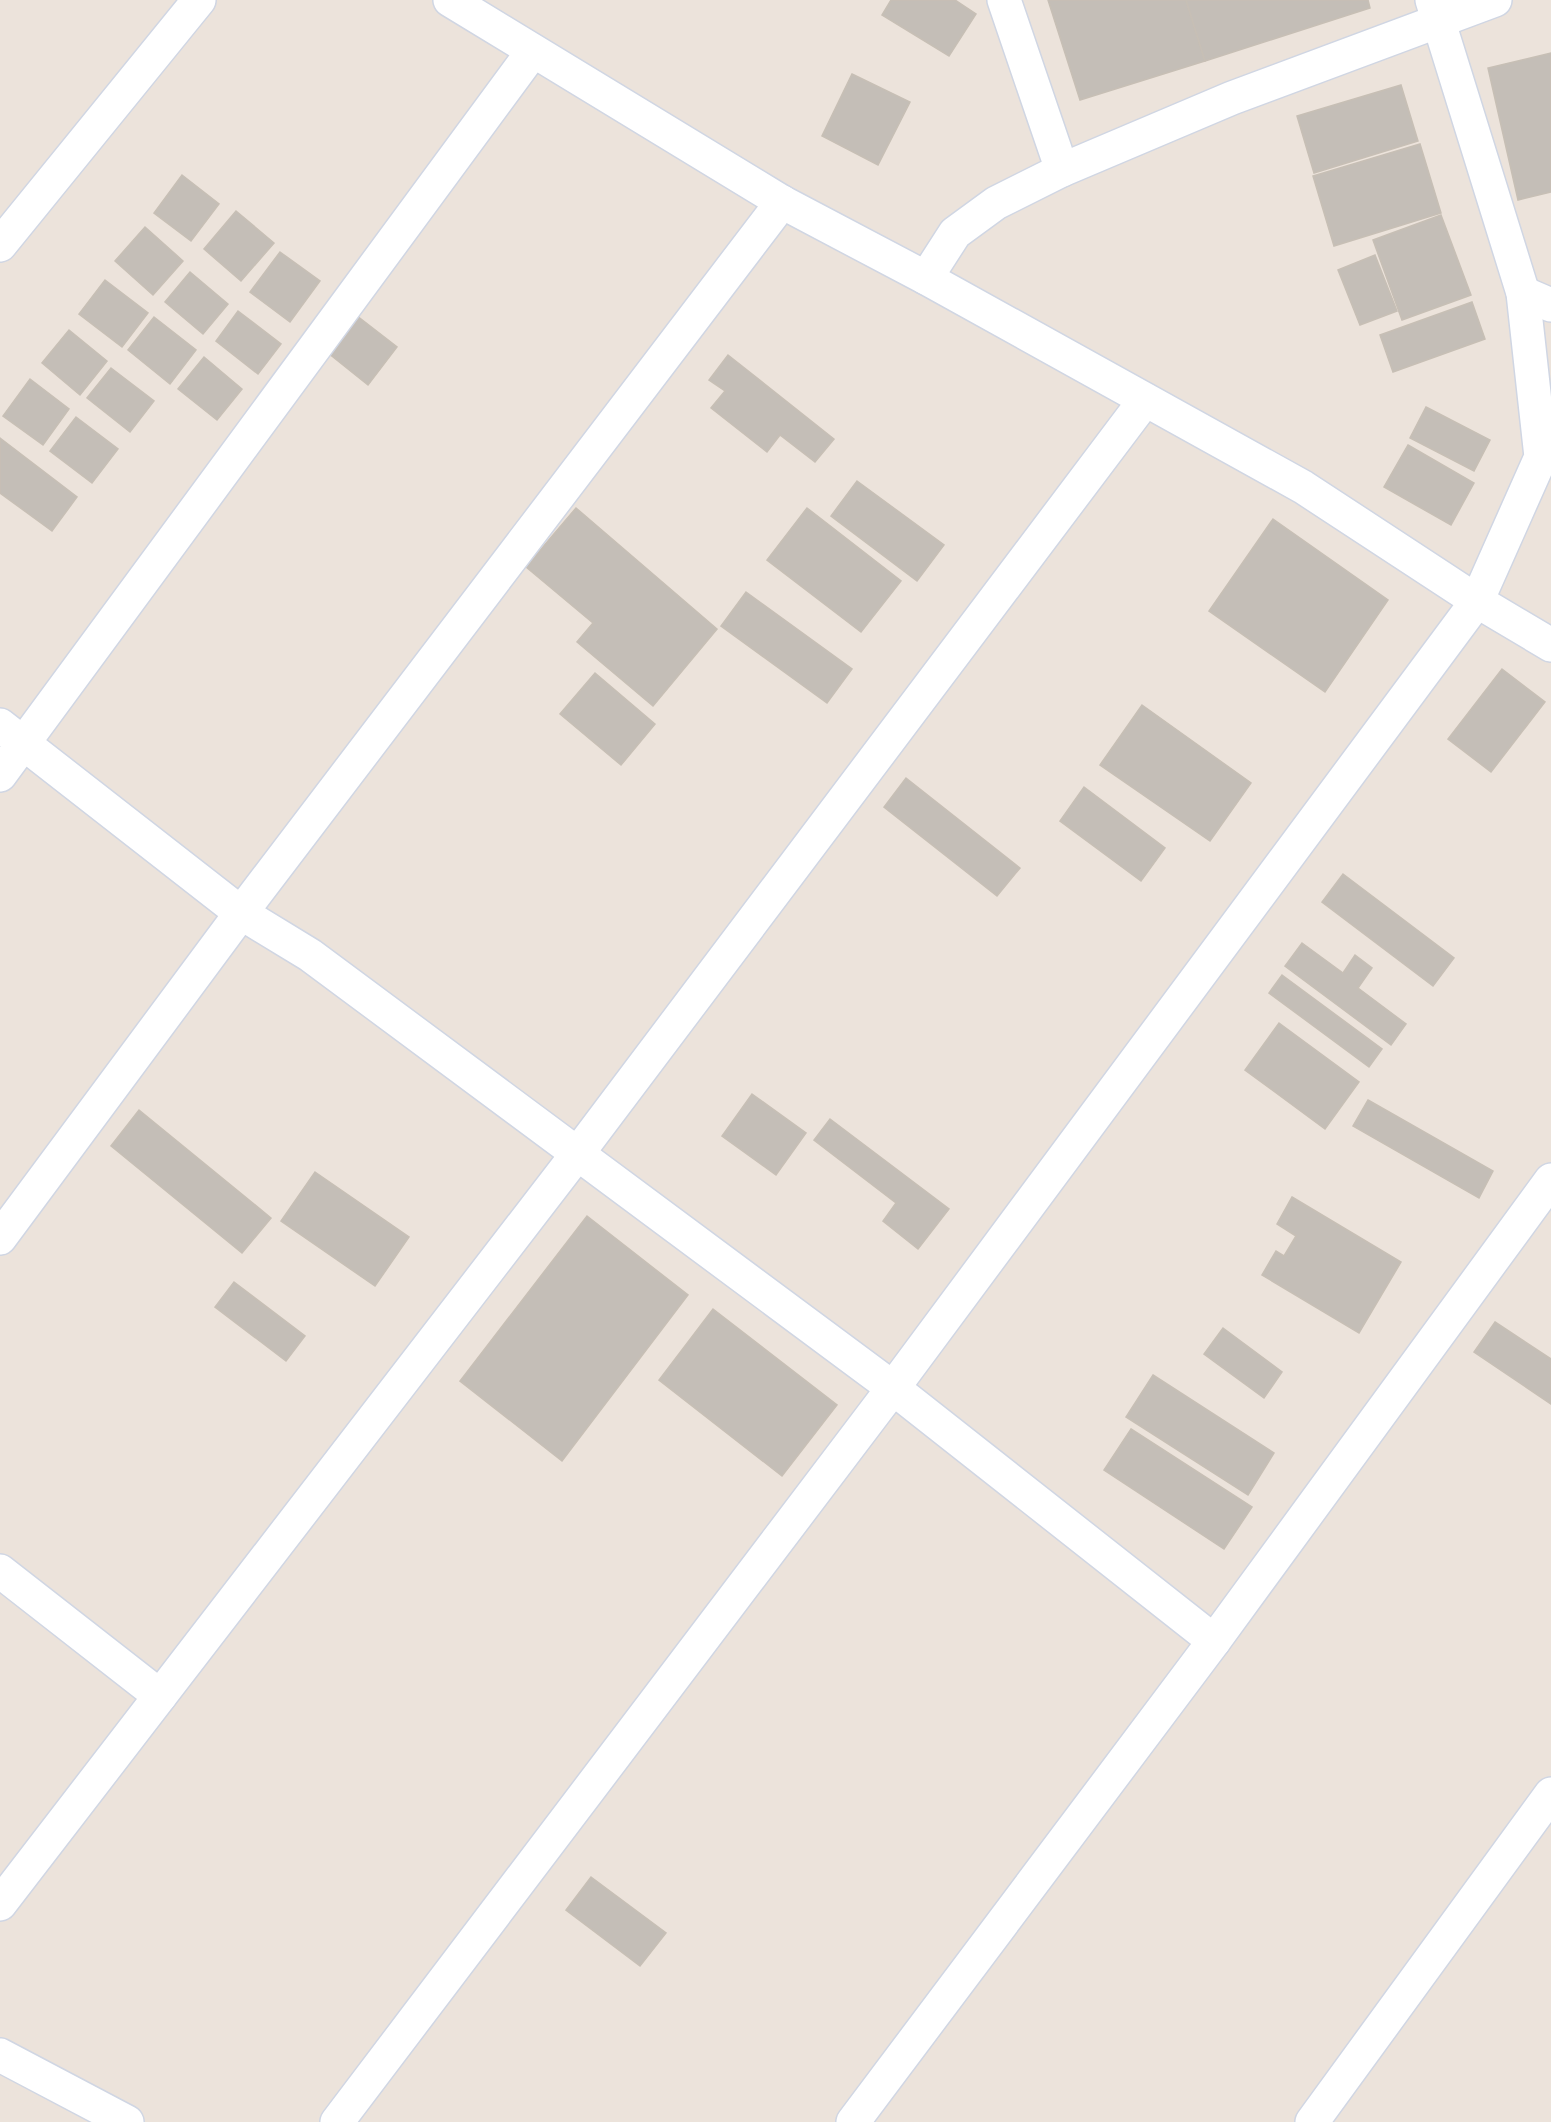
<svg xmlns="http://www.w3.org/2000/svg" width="1551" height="2122" font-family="'Noto Sans',sans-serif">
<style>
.building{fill:#c4beb7;stroke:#c7bfb5;stroke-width:1.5}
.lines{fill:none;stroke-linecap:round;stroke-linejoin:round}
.minor-casing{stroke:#d0d6e3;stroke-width:36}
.tertiary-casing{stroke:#d0d6e3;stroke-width:36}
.minor{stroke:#fff;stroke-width:33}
.tertiary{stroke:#fff;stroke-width:33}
</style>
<rect width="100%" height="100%" fill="#ece3db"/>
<g class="building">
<polygon points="891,0 955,0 976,14 949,56 882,15"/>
<polygon points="1048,0 1186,0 1205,61 1080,100"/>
<polygon points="1186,0 1368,0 1370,8 1205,61"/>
<polygon points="1551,53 1551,192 1518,200 1488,68"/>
<polygon points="852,74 910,102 878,165 822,136"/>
<polygon points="1401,85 1418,141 1314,173 1297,116"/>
<polygon points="1420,144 1441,213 1334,246 1313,176"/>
<polygon points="182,175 219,204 191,241 154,213"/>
<polygon points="236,211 274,243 241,281 204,249"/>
<polygon points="1441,215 1471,295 1402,320 1373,240"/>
<polygon points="145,227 183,261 153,295 115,261"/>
<polygon points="280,252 320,281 290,322 250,292"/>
<polygon points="1375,255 1397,311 1360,325 1338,270"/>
<polygon points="190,272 228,304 203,334 165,302"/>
<polygon points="105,280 148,313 122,347 79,314"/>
<polygon points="1472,302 1485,339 1393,372 1380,335"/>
<polygon points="238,311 281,344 258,374 216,341"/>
<polygon points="352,312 397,347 368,385 323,349"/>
<polygon points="154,317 196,350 170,384 128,350"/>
<polygon points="69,330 107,361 80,395 42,363"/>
<polygon points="728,355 834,439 815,462 780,435 767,452 711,408 725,391 709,380"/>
<polygon points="204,357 242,389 217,420 178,389"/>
<polygon points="111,368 154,401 130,432 87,398"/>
<polygon points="30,379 69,409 43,445 3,416"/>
<polygon points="1426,407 1490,440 1474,471 1410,438"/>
<polygon points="76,417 118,449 92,483 50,451"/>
<polygon points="0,438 77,497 52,531 0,493"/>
<polygon points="1408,445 1474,483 1451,525 1384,487"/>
<polygon points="857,481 944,545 917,581 831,516"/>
<polygon points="576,508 717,629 653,706 577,642 593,623 526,567"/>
<polygon points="807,508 901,581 861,632 767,560"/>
<polygon points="1273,519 1388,600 1325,692 1209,611"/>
<polygon points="746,592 852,669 827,703 721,626"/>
<polygon points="1502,669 1545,702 1491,772 1448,739"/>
<polygon points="595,673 655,724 621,765 560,714"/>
<polygon points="1142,705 1251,783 1210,841 1100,765"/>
<polygon points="906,778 1020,868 997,896 884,807"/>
<polygon points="1084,787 1165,848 1141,881 1060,821"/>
<polygon points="1343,874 1454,958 1433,986 1322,902"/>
<polygon points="1302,943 1343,973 1355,955 1372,968 1358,988 1406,1024 1391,1045 1285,966"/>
<polygon points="1282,975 1382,1049 1369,1067 1269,993"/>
<polygon points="1279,1023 1359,1082 1325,1129 1245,1070"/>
<polygon points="752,1094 806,1133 776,1175 722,1136"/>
<polygon points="1368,1100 1493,1171 1479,1198 1353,1126"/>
<polygon points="139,1110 271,1218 242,1253 111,1146"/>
<polygon points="830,1119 949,1209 918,1249 883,1221 896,1203 814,1140"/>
<polygon points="315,1172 409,1237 375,1286 281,1221"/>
<polygon points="1292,1197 1401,1262 1359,1333 1262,1275 1276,1251 1284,1256 1296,1236 1277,1224"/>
<polygon points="587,1216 688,1295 562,1461 460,1381"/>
<polygon points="234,1282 305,1336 286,1361 215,1307"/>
<polygon points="713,1309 837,1405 782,1476 659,1380"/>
<polygon points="1495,1322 1551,1359 1551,1404 1474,1352"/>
<polygon points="1223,1328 1282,1372 1264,1398 1204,1354"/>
<polygon points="1153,1375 1274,1453 1248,1495 1126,1417"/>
<polygon points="1131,1429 1252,1507 1224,1549 1104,1470"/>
<polygon points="591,1877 666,1933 640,1966 566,1910"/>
</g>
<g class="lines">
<defs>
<g id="minor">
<polyline points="450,0 782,202 926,278 1303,487 1477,601 1551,645"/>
<polyline points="0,245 199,0"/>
<polyline points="926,278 955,233 996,203 1062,170 1004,0"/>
<polyline points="1523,293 1551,305"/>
<polyline points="0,725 241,913 310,955 893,1388 1214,1641"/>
<polyline points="0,775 533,51"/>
<polyline points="0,1238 241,913 782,202"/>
<polyline points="0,1571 160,1696"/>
<polyline points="0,1904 578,1153 1145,400"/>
<polyline points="853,2122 1214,1641 1551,1180"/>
<polyline points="1312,2122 1551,1794"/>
</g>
<g id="tertiary">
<polyline points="1062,170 1232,98 1495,0"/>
<polyline points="0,2055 127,2122"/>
<polyline points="337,2122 893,1388 1477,601 1541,457 1523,293 1432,0"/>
</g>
</defs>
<use href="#minor" class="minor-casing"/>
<use href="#tertiary" class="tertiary-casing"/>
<use href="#minor" class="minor"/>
<use href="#tertiary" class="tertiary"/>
</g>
</svg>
